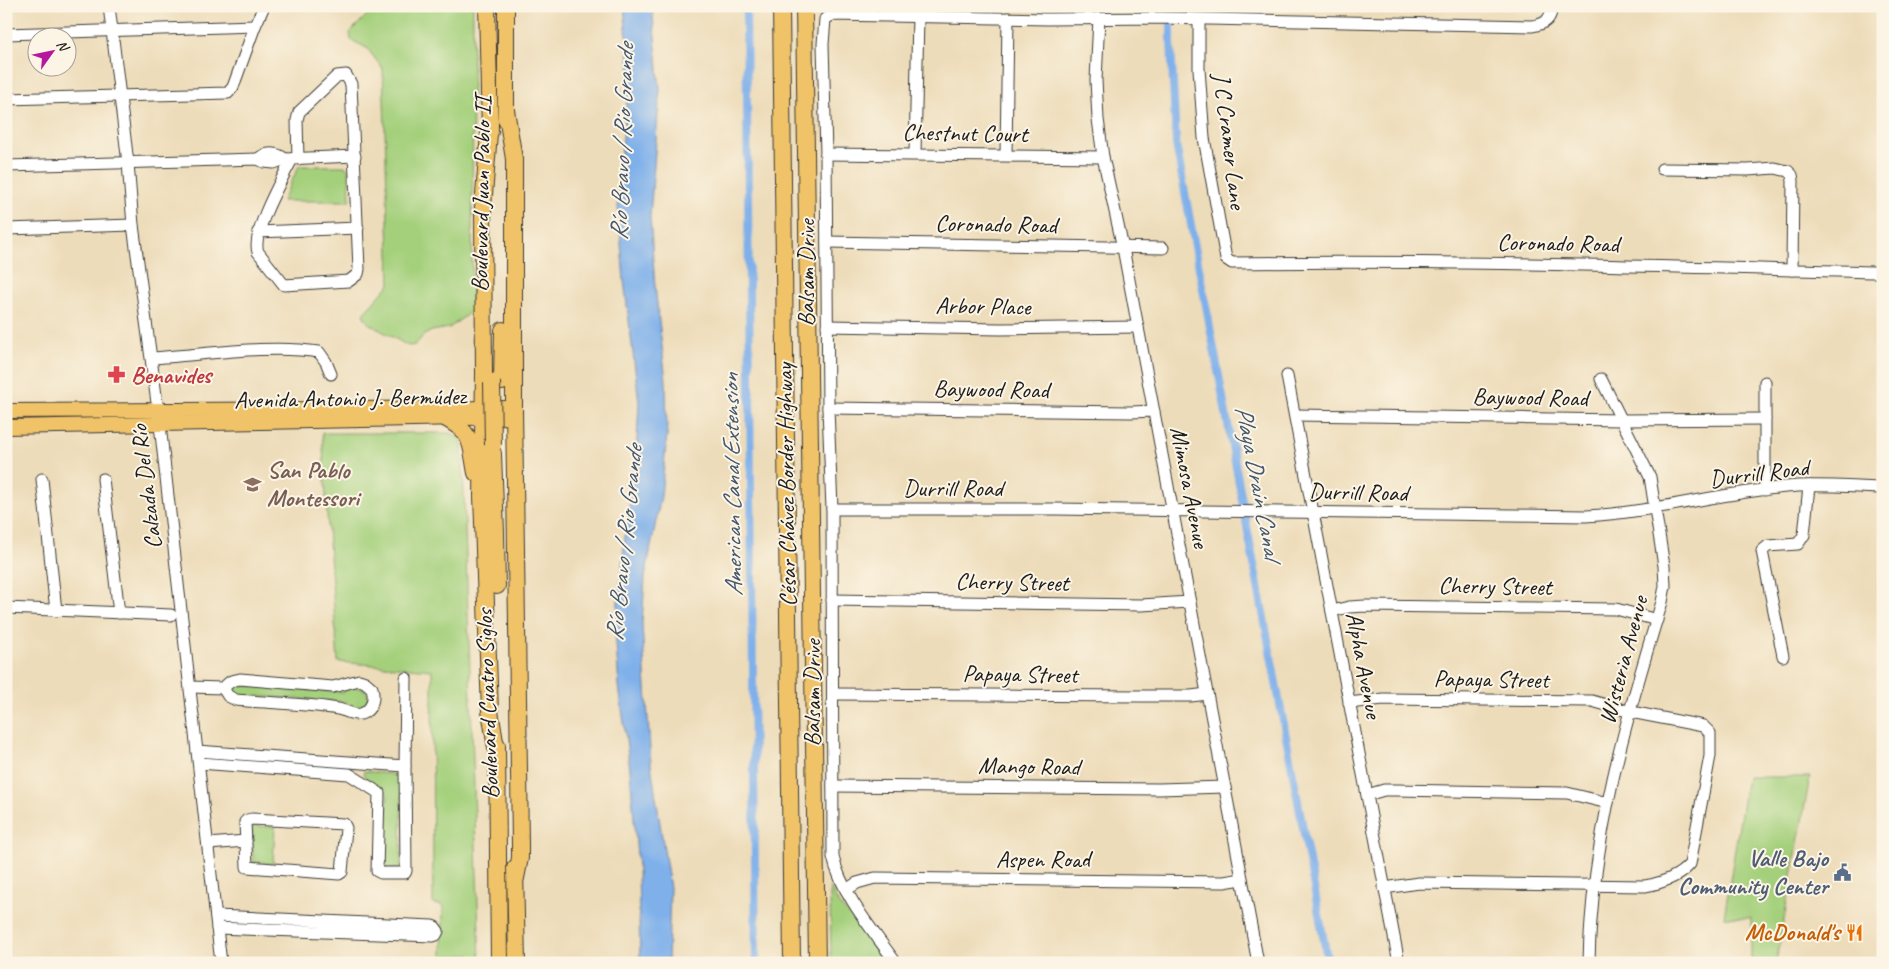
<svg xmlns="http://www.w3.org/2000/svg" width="1889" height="969" font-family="Caveat,sans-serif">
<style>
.green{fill:#a4d07c;stroke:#60764c}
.water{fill:#7fb0ea;stroke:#4e6683}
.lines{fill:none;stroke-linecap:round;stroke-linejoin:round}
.canal{stroke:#7fb0ea;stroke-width:8}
.minor-casing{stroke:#3b3934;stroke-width:13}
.major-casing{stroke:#3b3934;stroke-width:16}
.highway-casing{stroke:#3b3934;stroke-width:18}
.minor{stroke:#fff;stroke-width:11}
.major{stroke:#f0c369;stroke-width:14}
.highway{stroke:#f0c369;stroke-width:16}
.highway-bridge-casing{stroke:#3b3934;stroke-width:18;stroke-linecap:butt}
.highway-bridge{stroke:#f0c369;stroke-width:16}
.labels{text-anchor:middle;stroke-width:4;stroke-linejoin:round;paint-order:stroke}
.street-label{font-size:24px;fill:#1c1c1c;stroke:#fcf5e5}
.health-label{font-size:24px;font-weight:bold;fill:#be3a42;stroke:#fcf5e5;text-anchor:start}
.education-label{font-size:24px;font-weight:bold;fill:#785e54;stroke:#fcf5e5;text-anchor:start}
.service-label{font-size:24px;font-weight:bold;fill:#4e5e75;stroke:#fcf5e5;text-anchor:end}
.food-label{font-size:24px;font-weight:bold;fill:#c56008;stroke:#fcf5e5;text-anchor:end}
.water-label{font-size:25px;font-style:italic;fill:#44576e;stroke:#fcf5e5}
</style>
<rect width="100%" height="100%" fill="#fcf5e5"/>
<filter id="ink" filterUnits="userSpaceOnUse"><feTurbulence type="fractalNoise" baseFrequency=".02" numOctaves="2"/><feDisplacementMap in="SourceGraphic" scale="10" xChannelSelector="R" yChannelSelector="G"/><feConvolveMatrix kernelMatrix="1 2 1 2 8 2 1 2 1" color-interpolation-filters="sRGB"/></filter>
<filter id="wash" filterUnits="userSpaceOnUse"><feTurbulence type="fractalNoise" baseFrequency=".0096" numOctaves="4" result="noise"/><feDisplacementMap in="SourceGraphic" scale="20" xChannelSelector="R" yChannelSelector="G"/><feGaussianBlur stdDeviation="1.12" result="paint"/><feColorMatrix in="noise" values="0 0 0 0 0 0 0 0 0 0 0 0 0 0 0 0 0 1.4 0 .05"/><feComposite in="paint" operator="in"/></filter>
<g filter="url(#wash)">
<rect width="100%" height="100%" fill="#eddcb9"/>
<g class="green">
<polygon points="376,6 473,6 472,311 449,328 432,331 424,335 415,345 408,346 368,323 363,314 390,284 383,69 367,48 351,40 350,32"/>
<polygon points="299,166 345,166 349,171 350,201 282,201"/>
<polygon points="322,433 451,433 462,440 480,963 470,963 470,955 442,956 443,905 433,904 432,670 338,662 328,529"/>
<polygon points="238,685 343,692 352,686 366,690 369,696 367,704 361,711 351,708 346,702 237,695 233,693 234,687"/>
<polygon points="364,771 398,775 402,780 401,866 399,869 386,870 383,866 388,795 363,775"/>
<polygon points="1747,777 1810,777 1776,963 1751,963 1751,918 1724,917"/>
<polygon points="252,826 275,827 273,864 253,862"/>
<polygon points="830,887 839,905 858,923 879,956 881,963 831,963"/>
</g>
<polygon class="water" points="624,6 652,6 660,89 650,216 655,286 666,381 667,435 661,496 645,577 642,625 651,765 670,888 668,963 640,963 638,869 630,770 619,686 615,630 626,528 636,457 639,402 624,281 618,207 621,155 630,72"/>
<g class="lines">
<g class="canal">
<polyline points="746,6 756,963"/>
<polyline points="1171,6 1171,41 1176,144 1328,963"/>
</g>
</g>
</g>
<g filter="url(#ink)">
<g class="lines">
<defs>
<g id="minor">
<polyline points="109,6 128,163 133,225 160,425 221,963"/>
<polyline points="1099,18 1096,80 1098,119 1103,157 1123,248 1258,963"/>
<path d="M1199,20V69L1204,138L1226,259L1232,263C1449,260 1666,267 1883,272"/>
<polyline points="6,34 255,26"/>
<polyline points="6,99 228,93 233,87 255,26 264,6"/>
<polyline points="826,154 1103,157"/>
<polyline points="915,154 918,16"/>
<polyline points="1006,155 1008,18"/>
<path d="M258,159C266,152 276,152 285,159"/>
<path d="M292,159C282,179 251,233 258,252L284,285L349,281L358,274L359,269L351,84L346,75L337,76L299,112L297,120L298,159"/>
<polyline points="6,166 258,159 264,162 274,163 285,159 355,156"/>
<polyline points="1662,169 1748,170 1775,168 1788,171 1792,175 1793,181 1792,270"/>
<polyline points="6,229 133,225"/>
<polyline points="258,232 358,228"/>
<polyline points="827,242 1163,248"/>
<polyline points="827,326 1000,329 1138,327"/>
<path d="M152,358C203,355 269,344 319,352L326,362L331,374"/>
<polyline points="1287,376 1399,963"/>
<polyline points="828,408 1131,412 1154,411"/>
<polyline points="1295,415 1623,420 1765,419"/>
<polyline points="42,479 56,611"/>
<polyline points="103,479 119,613"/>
<polyline points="1765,490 1765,382"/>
<path d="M832,509H1055L1586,516C1657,512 1727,491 1798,486C1826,485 1855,487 1883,488"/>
<polyline points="832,600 1141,605 1190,602"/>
<polyline points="6,608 171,615"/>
<polyline points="1332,611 1349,607 1365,606 1616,609 1657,620"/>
<polyline points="1783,656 1762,551 1768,546 1798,544 1804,535 1809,486"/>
<path d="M240,679L333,687L359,680L365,682L372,688C375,699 372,710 361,714C353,716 345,710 338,709C307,703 268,703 236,700L228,696L223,688L231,681Z"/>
<polyline points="190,687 223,688"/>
<polyline points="834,694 1143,696 1191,696 1207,694"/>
<path d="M1349,703L1383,699L1592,701L1631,712L1703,726L1710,733V756L1690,864C1679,877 1662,883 1645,886L1419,883L1384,888"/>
<polyline points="197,751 405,766"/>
<polyline points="199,763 349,774 379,793 377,871 381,873 405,873 406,871 405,766 406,678"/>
<polyline points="833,786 1159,789 1225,787"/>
<polyline points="1367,795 1384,790 1396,790 1567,793 1608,803"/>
<polygon points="252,819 344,824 346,828 342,872 339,874 247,867 245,822 247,820"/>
<polyline points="208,844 246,841"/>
<polyline points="846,890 857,883 875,878 1224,882 1242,879"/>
<polyline points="216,916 432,926 435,927 438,931 436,935 433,936 217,928"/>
<path d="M896,963C874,932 841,893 833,857L832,509L828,408L826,154L823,44L825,19L832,15L1047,19L1161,18L1532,26C1545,24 1551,20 1552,6"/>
<path d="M1589,963C1591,840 1626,718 1662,602L1665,586L1664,566L1650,477L1601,379"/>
</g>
<g id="major">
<polyline points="6,411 514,408"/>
<polyline points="6,427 515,417"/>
</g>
<g id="highway">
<polyline points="487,6 490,132"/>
<polyline points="781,6 792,963"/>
<polyline points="804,6 817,963"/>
<polyline points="506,110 514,159 514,408 520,844 520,858 516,878"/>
<polyline points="506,120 506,6"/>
<polyline points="490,121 483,207 484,374 482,496 490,711 497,754"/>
<polyline points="502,382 503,330"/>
<path d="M445,418C474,434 470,442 476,473"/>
<polyline points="493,453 496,533 497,586"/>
<polyline points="497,745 499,963"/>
<polyline points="515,868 517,963"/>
</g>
</defs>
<use href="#minor" class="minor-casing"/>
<use href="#major" class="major-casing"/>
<use href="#highway" class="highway-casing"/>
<use href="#minor" class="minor"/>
<use href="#major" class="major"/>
<use href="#highway" class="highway"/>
<defs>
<polyline id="highway-bridge" points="492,382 493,445"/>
</defs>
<use href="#highway-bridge" class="highway-bridge-casing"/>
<use href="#highway-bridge" class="highway-bridge"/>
</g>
</g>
<defs>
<symbol id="pharmacy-bare" viewBox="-9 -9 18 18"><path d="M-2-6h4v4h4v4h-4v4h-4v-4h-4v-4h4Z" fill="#e0444e" stroke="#fcf5e5" stroke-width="2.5" paint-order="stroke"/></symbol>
<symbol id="school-bare" viewBox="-9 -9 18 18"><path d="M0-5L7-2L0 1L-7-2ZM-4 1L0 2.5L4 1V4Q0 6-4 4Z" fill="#8d6e63" stroke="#fcf5e5" stroke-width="2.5" paint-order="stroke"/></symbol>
<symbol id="civic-bare" viewBox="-9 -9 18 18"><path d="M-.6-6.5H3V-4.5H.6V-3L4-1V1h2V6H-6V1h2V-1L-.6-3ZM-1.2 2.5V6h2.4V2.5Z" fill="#5c6f8a" stroke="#fcf5e5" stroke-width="2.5" paint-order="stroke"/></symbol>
<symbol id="restaurant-bare" viewBox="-9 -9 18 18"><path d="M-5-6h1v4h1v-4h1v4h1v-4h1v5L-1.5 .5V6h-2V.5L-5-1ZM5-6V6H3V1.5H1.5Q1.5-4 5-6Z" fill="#e8710a" stroke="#fcf5e5" stroke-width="2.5" paint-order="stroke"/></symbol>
</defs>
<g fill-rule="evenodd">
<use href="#pharmacy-bare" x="104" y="362" width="25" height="25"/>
<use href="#school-bare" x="240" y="472" width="25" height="25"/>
<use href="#civic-bare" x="1830" y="860" width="25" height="25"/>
<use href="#restaurant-bare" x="1842" y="920" width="25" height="25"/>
</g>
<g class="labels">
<g class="street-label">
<text transform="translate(965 133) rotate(1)" y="8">Chestnut Court</text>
<text transform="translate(1230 141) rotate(83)" y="8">J C Cramer Lane</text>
<text transform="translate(481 194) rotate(-89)" y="8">Boulevard Juan Pablo II</text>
<text transform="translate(996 224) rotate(1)" y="8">Coronado Road</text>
<text transform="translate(1558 243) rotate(1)" y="8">Coronado Road</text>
<text transform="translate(806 273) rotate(-90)" y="8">Balsam Drive</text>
<text transform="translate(983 306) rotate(1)" y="8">Arbor Place</text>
<text transform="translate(991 389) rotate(1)" y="8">Baywood Road</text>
<text transform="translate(1530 397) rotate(1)" y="8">Baywood Road</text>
<text transform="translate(350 398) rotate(-1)" y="8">Avenida Antonio J. Bermúdez</text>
<text transform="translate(1759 473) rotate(-7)" y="8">Durrill Road</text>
<text transform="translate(786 485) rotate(-91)" y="8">César Chávez Border Highway</text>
<text transform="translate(146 487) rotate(-97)" y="8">Calzada Del Río</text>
<text transform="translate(1190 487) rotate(79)" y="8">Mimosa Avenue</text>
<text x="953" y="496">Durrill Road</text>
<text transform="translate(1358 492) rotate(1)" y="8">Durrill Road</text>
<text transform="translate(1012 582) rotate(1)" y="8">Cherry Street</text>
<text transform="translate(1495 586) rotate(1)" y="8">Cherry Street</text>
<text transform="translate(1623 660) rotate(-75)" y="8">Wisteria Avenue</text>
<text transform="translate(1364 665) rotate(79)" y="8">Alpha Avenue</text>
<text transform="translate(1020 674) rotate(1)" y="8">Papaya Street</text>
<text transform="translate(1491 679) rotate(1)" y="8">Papaya Street</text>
<text transform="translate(812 693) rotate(-90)" y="8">Balsam Drive</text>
<text transform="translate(487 704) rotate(-92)" y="8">Boulevard Cuatro Siglos</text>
<text transform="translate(1029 766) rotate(1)" y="8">Mango Road</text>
<text x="1043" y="867">Aspen Road</text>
</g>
<g class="health-label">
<text x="131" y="383">Benavides</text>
</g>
<g class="education-label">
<text x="267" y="478">San Pablo<tspan x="267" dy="28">Montessori</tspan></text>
</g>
<g class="service-label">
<text x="1828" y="866">Valle Bajo<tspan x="1828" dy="28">Community Center</tspan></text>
</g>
<g class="food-label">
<text x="1840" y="940">McDonald's</text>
</g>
<g class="water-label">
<text transform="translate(621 142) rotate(-88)" y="9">Río Bravo / Rio Grande</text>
<text transform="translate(1259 482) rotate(79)" y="9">Playa Drain Canal</text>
<text transform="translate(731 485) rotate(-91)" y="9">American Canal Extension</text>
<text transform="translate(623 543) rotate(-84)" y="9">Río Bravo / Rio Grande</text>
</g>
</g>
<rect width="1889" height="969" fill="none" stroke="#fcf5e5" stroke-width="25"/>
<g transform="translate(52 52) rotate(57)"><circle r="24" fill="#fcf5e5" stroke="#a29e95"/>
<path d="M0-4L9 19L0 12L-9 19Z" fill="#b5179e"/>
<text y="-8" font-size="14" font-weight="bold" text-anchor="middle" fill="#1c1c1c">N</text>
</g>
</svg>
